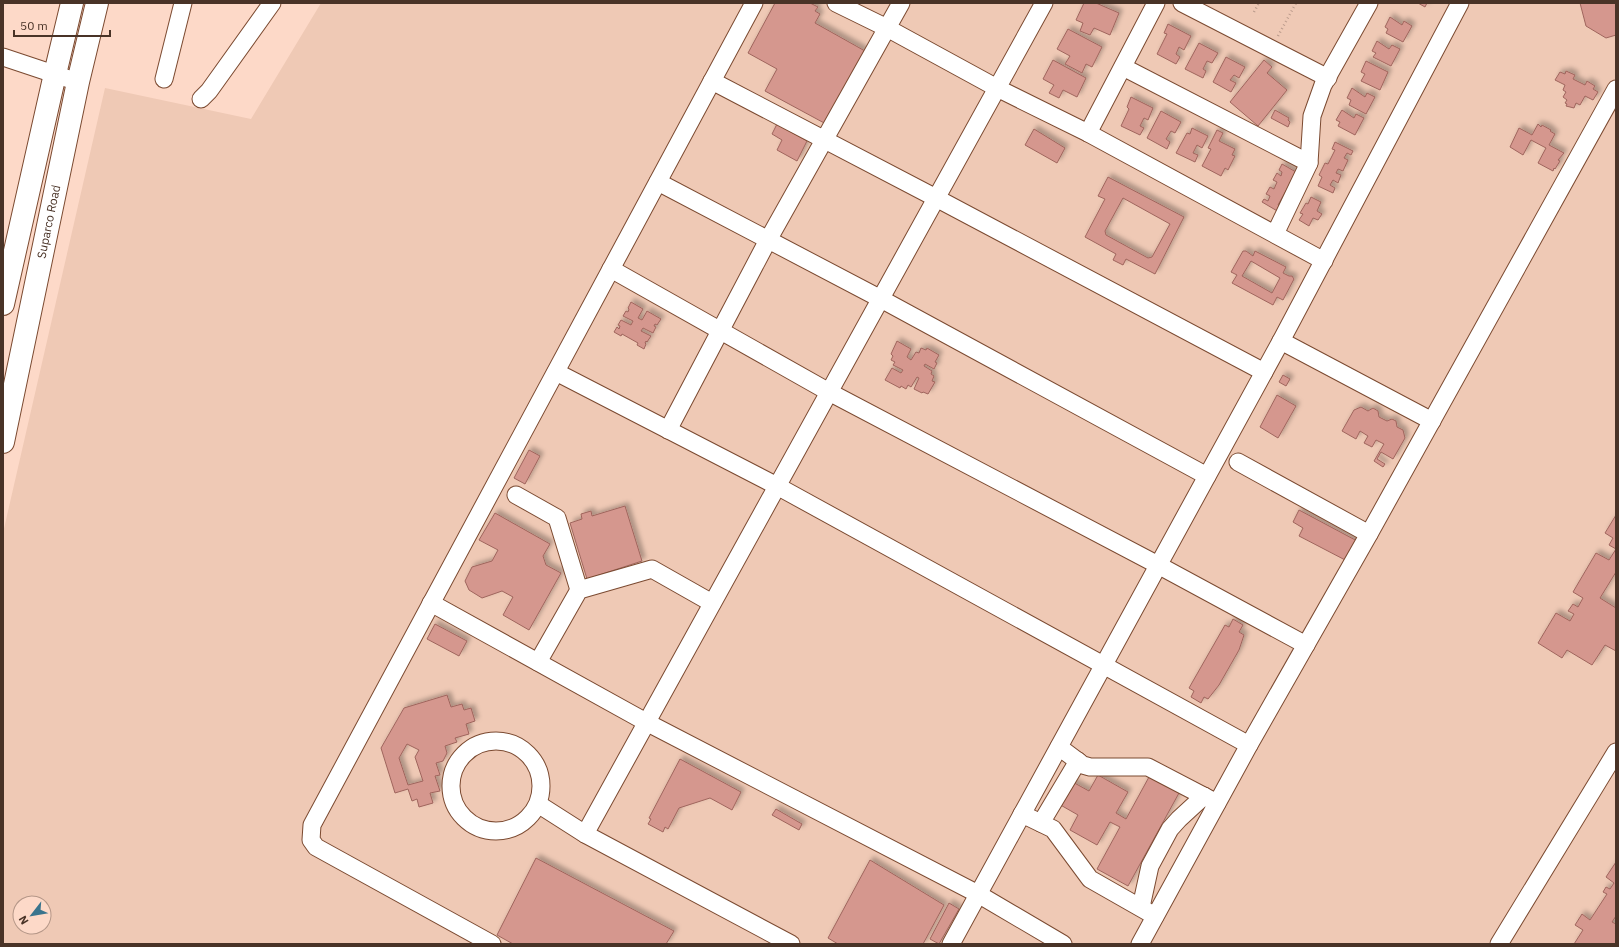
<svg xmlns="http://www.w3.org/2000/svg" width="1619" height="947" font-family="'IBM Plex Sans',sans-serif">
<style>
.built{fill:#efc9b5;fill-rule:evenodd}
.building{fill:#d5978e;stroke:#9f655d;fill-rule:evenodd;filter:url(#shadow)}
.lines{fill:none;stroke-linecap:round;stroke-linejoin:round}
.minor-casing{stroke:#7b4a31;stroke-width:19}
.major-casing{stroke:#7b4a31;stroke-width:24}
.path{stroke:#b8998a;stroke-width:2.5;stroke-dasharray:1 3;stroke-linecap:butt}
.minor{stroke:#fff;stroke-width:17}
.major{stroke:#fff;stroke-width:22}
.labels{text-anchor:middle;stroke-width:3;stroke-linejoin:round;paint-order:stroke}
.street-label{font-size:12px;fill:#493327;stroke:#fdd9c8}
</style>
<defs>
<filter id="shadow"><feDropShadow dx="3.5" dy="-3.5" stdDeviation="2" flood-color="#0004"/></filter>
</defs>
<rect width="100%" height="100%" fill="#fdd9c8"/>
<path class="built" d="M321,3H1616V944H3V533L105,88L251,119ZM20,903H44V927H20Z"/>
<g class="building">
<polygon points="775,3 810,3 818,7 815,11 820,14 815,23 865,51 826,124 765,91 777,69 748,53"/>
<polygon points="1084,3 1096,3 1119,13 1110,35 1094,28 1090,35 1080,31 1083,23 1076,20"/>
<polygon points="1418,3 1427,3 1425,7"/>
<polygon points="1580,3 1616,3 1616,35 1606,38 1586,26"/>
<polygon points="1390,17 1402,25 1404,21 1412,26 1403,42 1386,33 1388,29 1385,27"/>
<polygon points="1168,24 1191,36 1184,50 1179,47 1176,54 1180,57 1176,64 1157,54 1167,34 1164,33"/>
<polygon points="1068,29 1102,47 1092,67 1086,64 1082,73 1065,64 1070,56 1057,49"/>
<polygon points="1377,41 1389,49 1392,45 1400,49 1391,66 1373,57 1376,53 1372,51"/>
<polygon points="1199,43 1218,53 1212,63 1207,61 1203,69 1206,71 1203,78 1185,69"/>
<polygon points="1226,57 1245,67 1239,78 1234,75 1230,80 1236,83 1231,92 1213,82"/>
<polygon points="1053,60 1086,78 1077,97 1063,90 1059,98 1049,93 1054,85 1043,79"/>
<polygon points="1264,60 1272,67 1267,73 1287,90 1258,126 1230,102"/>
<polygon points="1366,61 1388,72 1380,90 1361,81 1365,74 1361,72"/>
<polygon points="1566,71 1575,75 1573,79 1585,85 1587,81 1595,86 1593,89 1598,92 1593,100 1585,96 1580,105 1576,103 1574,108 1566,106 1567,104 1565,103 1567,100 1563,97 1566,92 1563,90 1565,85 1555,80 1560,72 1565,74"/>
<polygon points="1352,88 1365,97 1367,93 1375,97 1366,114 1349,105 1351,100 1347,98"/>
<polygon points="1131,97 1153,108 1148,120 1144,118 1140,126 1144,128 1140,135 1121,126 1129,109 1127,107"/>
<polygon points="1275,110 1289,118 1288,120 1290,122 1288,127 1271,118"/>
<polygon points="1342,110 1354,118 1356,114 1364,118 1355,135 1338,126 1340,122 1336,120"/>
<polygon points="1161,111 1181,122 1175,133 1171,131 1166,139 1170,142 1167,149 1147,138"/>
<polygon points="777,124 807,141 797,161 777,150 782,140 772,134"/>
<polygon points="1538,124 1541,127 1542,125 1551,130 1550,131 1555,134 1549,145 1564,153 1558,160 1560,161 1555,169 1554,168 1553,171 1538,163 1546,148 1531,140 1523,155 1510,147 1519,128 1532,135"/>
<polygon points="1192,128 1208,136 1202,148 1197,145 1193,153 1198,155 1195,162 1176,153 1187,133 1190,134"/>
<polygon points="1034,129 1065,148 1057,163 1025,145"/>
<polygon points="1217,130 1223,133 1219,141 1235,149 1232,155 1235,156 1228,170 1225,168 1221,176 1202,166 1211,149 1208,148"/>
<polygon points="1335,142 1353,151 1351,155 1347,153 1344,158 1348,160 1343,171 1338,169 1336,173 1341,175 1338,183 1333,180 1330,185 1335,188 1333,193 1318,186 1322,177 1319,175 1325,163 1328,164 1335,150 1332,149"/>
<polygon points="1282,164 1296,172 1291,189 1288,187 1278,205 1282,207 1279,212 1262,202 1264,199 1268,201 1270,196 1266,194 1270,187 1274,189 1277,182 1273,180 1277,173 1281,176 1282,172 1279,170"/>
<path d="M1108,177L1184,217L1155,274L1126,259L1123,265L1113,260L1116,254L1085,237L1105,199L1098,196ZM1123,198L1170,224L1152,257L1148,258L1106,235L1105,231Z"/>
<polygon points="1311,197 1321,202 1317,211 1322,214 1318,220 1313,218 1309,226 1299,220 1303,214 1300,213 1306,203 1308,204"/>
<path d="M1243,251H1246L1253,256L1255,251L1286,267L1283,273L1289,276H1292L1294,279L1283,300L1277,297L1273,305L1232,283L1237,275L1231,272ZM1251,261L1280,278L1272,293L1242,276Z"/>
<polygon points="631,302 643,309 638,318 642,320 647,311 661,319 657,325 655,324 654,326 656,327 653,333 643,328 641,331 651,336 647,342 646,341 645,343 646,344 644,349 637,345 638,343 622,334 621,336 614,332 617,327 619,329 620,326 618,325 621,320 631,325 633,321 623,316 626,311 628,312 629,309 628,308"/>
<polygon points="897,341 911,349 907,357 911,360 916,352 919,353 921,348 926,350 927,348 939,355 935,362 937,363 934,369 925,364 924,366 932,371 931,374 934,376 932,381 935,382 928,394 923,392 922,393 914,389 919,378 917,377 911,387 908,385 906,389 901,386 900,388 885,380 892,368 901,373 903,370 893,365 895,362 891,360 893,356 891,354"/>
<polygon points="1283,375 1290,379 1286,386 1279,382"/>
<polygon points="1277,395 1296,406 1278,438 1260,427"/>
<polygon points="1361,407 1368,411 1373,408 1378,411 1379,417 1387,421 1392,419 1396,421 1397,427 1403,430 1405,438 1393,459 1381,452 1377,459 1385,464 1383,467 1374,461 1384,444 1376,440 1372,447 1364,443 1368,436 1360,431 1356,439 1342,431 1354,410"/>
<polygon points="529,450 540,456 525,484 514,478"/>
<polygon points="625,506 642,561 587,579 570,523 582,519 581,514 591,511 592,516"/>
<polygon points="1299,510 1359,542 1349,562 1299,536 1303,528 1293,522"/>
<polygon points="495,513 550,544 543,556 546,565 561,573 529,630 503,615 513,597 502,591 482,598 469,590 465,581 472,567 492,561 498,550 479,540"/>
<polygon points="1616,515 1616,572 1600,598 1616,608 1616,651 1605,645 1592,665 1567,650 1562,658 1538,643 1556,613 1570,621 1574,614 1568,611 1573,604 1578,607 1583,598 1573,592 1596,553 1609,560 1616,549 1609,545 1613,538 1605,533"/>
<polygon points="1233,619 1243,625 1239,632 1244,635 1239,650 1219,685 1208,699 1204,697 1201,703 1191,697 1194,691 1189,688 1225,625 1229,627"/>
<polygon points="435,624 467,641 459,656 427,639"/>
<path d="M447,695L451,707L462,704L464,710L471,708L475,721L466,724L469,734L455,738L457,742L445,746L447,753L443,761L436,763L440,775L435,776L440,791L430,793L433,803L419,807L417,799L412,801L408,789L395,793L381,748L404,708ZM407,744L419,750L415,757L423,781L408,785L399,758Z"/>
<polygon points="680,759 741,792 732,810 710,798 679,808 668,829 665,827 663,832 648,824 651,819 649,818"/>
<polygon points="1098,775 1128,792 1116,813 1126,819 1149,777 1179,793 1128,886 1097,869 1120,827 1110,822 1097,845 1070,830 1078,815 1057,803 1069,780 1089,791"/>
<polygon points="776,809 802,824 799,830 772,815"/>
<polygon points="536,858 674,931 666,944 513,944 497,935"/>
<polygon points="870,860 944,905 923,944 838,944 828,938"/>
<polygon points="1616,862 1616,916 1612,922 1616,924 1616,944 1574,944 1583,930 1575,925 1582,914 1590,920 1607,894 1603,892 1606,887 1610,889 1614,883 1606,877"/>
<polygon points="949,903 959,909 939,944 930,939"/>
</g>
<g class="lines">
<defs>
<g id="minor">
<polyline points="836,3 887,28 997,88 1088,133 1324,261"/>
<polyline points="1182,3 1328,78"/>
<polyline points="3,57 78,82"/>
<polyline points="1123,67 1309,163"/>
<polyline points="164,79 183,3"/>
<polyline points="712,81 936,198 1264,372"/>
<polyline points="201,99 209,91 272,3"/>
<polyline points="1088,133 1156,3"/>
<polyline points="658,182 881,299 1207,476"/>
<polyline points="1275,234 1309,163 1312,116 1323,85 1369,3"/>
<polyline points="611,269 829,392 1158,565 1306,645"/>
<polyline points="1281,341 1432,421"/>
<polyline points="556,372 777,486 1249,745"/>
<polyline points="668,430 768,240 901,3"/>
<polyline points="1238,462 1369,534"/>
<polyline points="516,495 557,518 579,590"/>
<polyline points="431,603 646,722 978,894 1063,944"/>
<polyline points="538,662 579,590 652,569 712,603"/>
<circle cx="496" cy="786" r="45"/>
<polyline points="1059,747 1083,765 1090,767 1148,767 1217,803"/>
<polyline points="538,804 585,834 791,944"/>
<polyline points="1022,814 1053,829 1090,879 1155,916"/>
<polyline points="1041,823 1078,761"/>
<polyline points="585,834 1044,3"/>
<polyline points="1141,907 1150,866 1170,829 1179,819 1204,796"/>
<polyline points="492,944 316,847 311,840 312,825 754,3"/>
<polyline points="951,944 1281,341 1460,3"/>
<polyline points="1140,944 1249,745 1369,534 1616,89"/>
<polyline points="1499,944 1616,752"/>
</g>
<g id="major">
<polyline points="3,304 55,74 72,3"/>
<path id="s1" d="M3,442L78,82L97,3"/>
</g>
</defs>
<use href="#minor" class="minor-casing"/>
<use href="#major" class="major-casing"/>
<g class="path">
<polyline points="1254,12 1259,3"/>
<polyline points="1278,36 1296,3"/>
</g>
<use href="#minor" class="minor"/>
<use href="#major" class="major"/>
</g>
<g class="labels">
<g class="street-label">
<text dy="4" stroke="none"><textPath href="#s1" startOffset="225">Suparco Road</textPath></text>
</g>
</g>
<rect width="1619" height="947" fill="none" stroke="#493327" stroke-width="8"/>
<g transform="translate(32 915) rotate(239)"><circle r="19" fill="#fdd9c8" stroke="#b59788"/>
<path d="M0-3L7 15L0 10L-7 15Z" fill="#3a748d"/>
<text y="-6" font-size="11" font-weight="bold" text-anchor="middle" fill="#493327">N</text>
</g>
<path d="M14 30v6h96v-6" fill="none" stroke="#493327" stroke-width="2"/>
<text x="20" y="30" font-size="12" fill="#493327" stroke="#fdd9c8" stroke-width="3" paint-order="stroke">50 m</text>
</svg>
